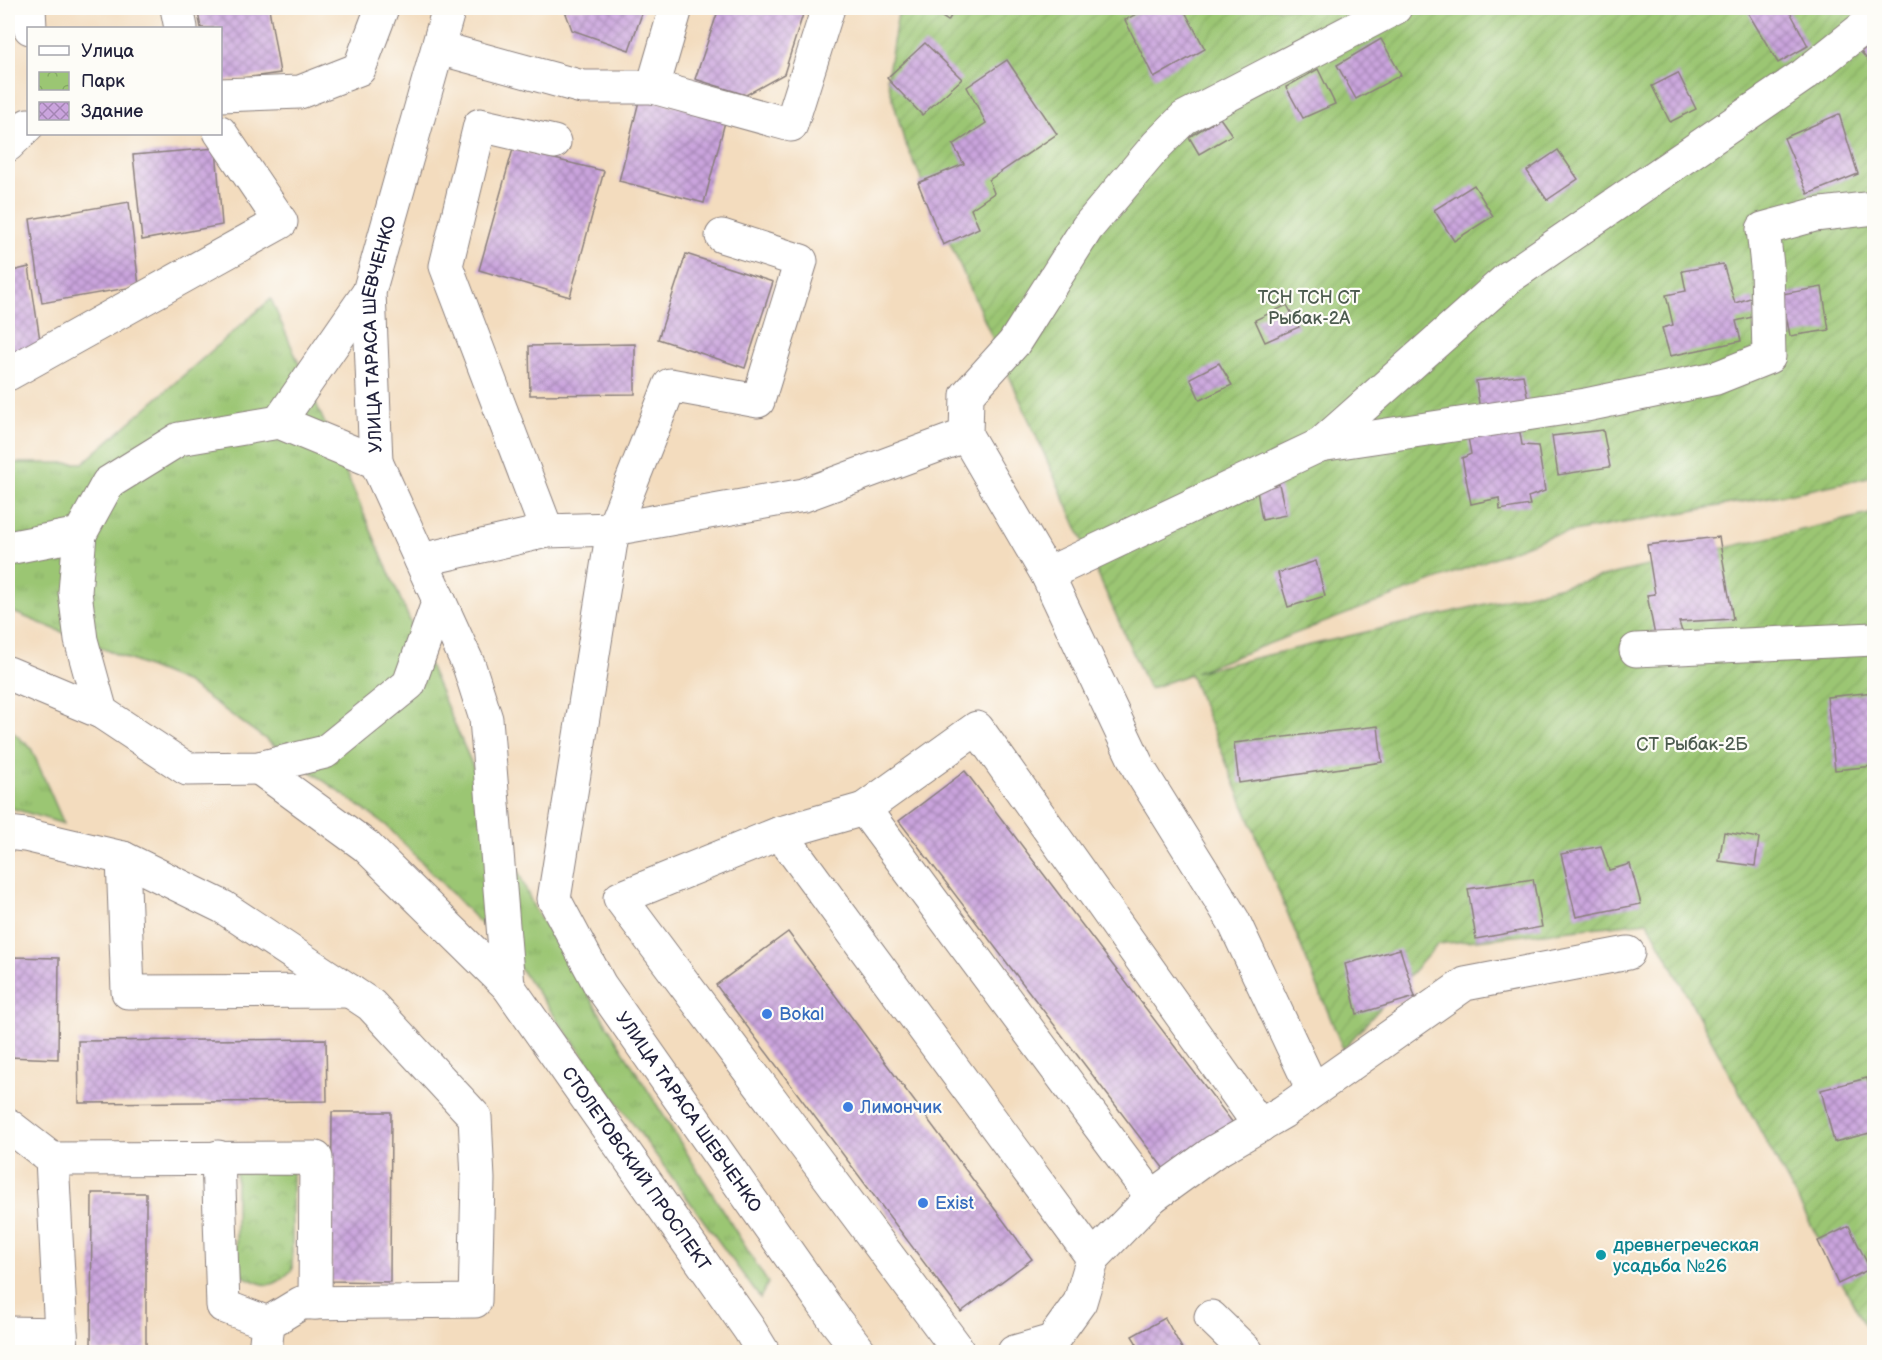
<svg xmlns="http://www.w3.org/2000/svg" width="1882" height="1360" font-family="'Balsamiq Sans',sans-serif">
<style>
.grass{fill:url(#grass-tufts);stroke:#5e7457;stroke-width:1.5}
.park{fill:url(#park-crowns);stroke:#5e7457;stroke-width:1.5}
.garden{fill:url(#garden-furrows);stroke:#5e7457;stroke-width:1.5}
.building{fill:url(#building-cross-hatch)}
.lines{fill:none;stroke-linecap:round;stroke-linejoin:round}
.minor-casing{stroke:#8a7f7c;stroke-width:35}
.major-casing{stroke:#8a7f7c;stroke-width:35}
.minor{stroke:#fff;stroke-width:33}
.major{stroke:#fff;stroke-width:33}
.shop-dot{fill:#3f7fe0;stroke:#fdfcf7;stroke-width:2}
.culture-dot{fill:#0f9aa8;stroke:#fdfcf7;stroke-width:2}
.labels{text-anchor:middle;stroke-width:4.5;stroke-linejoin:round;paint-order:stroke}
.park-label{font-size:18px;fill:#4c5b4f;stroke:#fdfcf7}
.street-label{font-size:18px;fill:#22223b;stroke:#fdfcf7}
.shop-label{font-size:18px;fill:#366cbe;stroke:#fdfcf7;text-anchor:start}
.culture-label{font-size:18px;fill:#0d838f;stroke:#fdfcf7;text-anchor:start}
</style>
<defs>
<pattern id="grass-tufts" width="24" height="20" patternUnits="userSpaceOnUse" patternTransform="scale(1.5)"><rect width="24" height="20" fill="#9bc673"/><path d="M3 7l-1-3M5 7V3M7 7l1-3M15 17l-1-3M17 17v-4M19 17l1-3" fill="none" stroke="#85aa64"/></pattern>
<pattern id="park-crowns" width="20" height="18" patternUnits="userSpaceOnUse" patternTransform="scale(1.5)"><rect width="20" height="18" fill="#9bc673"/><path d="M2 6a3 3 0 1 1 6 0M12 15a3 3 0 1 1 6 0" fill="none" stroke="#85aa64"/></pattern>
<pattern id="garden-furrows" width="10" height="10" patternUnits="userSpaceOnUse" patternTransform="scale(1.5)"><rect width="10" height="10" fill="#9bc673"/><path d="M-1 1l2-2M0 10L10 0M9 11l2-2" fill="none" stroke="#85aa64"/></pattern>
<pattern id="building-cross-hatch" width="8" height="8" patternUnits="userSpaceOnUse" patternTransform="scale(1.5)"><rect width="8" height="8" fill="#caa4dd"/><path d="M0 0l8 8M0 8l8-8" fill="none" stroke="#a485b4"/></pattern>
</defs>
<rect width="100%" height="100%" fill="#fdfcf7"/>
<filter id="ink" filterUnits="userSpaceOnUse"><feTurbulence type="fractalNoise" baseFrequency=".0167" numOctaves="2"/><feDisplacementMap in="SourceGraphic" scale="12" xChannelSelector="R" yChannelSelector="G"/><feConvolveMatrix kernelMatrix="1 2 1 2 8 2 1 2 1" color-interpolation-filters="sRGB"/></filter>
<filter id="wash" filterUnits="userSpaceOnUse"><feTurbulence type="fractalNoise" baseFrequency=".008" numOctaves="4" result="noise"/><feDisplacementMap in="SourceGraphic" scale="24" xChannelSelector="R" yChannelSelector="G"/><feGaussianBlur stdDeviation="1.35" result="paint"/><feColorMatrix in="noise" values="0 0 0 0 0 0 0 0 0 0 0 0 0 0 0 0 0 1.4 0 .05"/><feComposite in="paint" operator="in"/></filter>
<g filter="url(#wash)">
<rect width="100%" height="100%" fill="#f3dcbe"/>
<g class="grass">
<polygon points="271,299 534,908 768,1283 760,1298 508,952 387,826 187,683 8,610 8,463 83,463"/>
<polygon points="8,728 31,748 64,824 8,807"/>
</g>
<path class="park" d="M236,1172H292V1270C272,1289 268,1288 243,1276L236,1255Z"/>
<polygon class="garden" points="899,8 1874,8 1874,476 1809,490 1550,536 1195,672 1874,513 1874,1323 1866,1327 1648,922 1438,944 1343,1049 1190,674 1149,689 904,140 887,78"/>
<g id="blocks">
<g class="building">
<polygon points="197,8 269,8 280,73 220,81 220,28 201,28"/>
<polygon points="564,8 644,8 629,50 572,30"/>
<polygon points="719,8 805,8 784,74 746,95 695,79"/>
<polygon points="928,8 956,8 948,21"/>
<polygon points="1147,8 1183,8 1205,49 1154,78 1125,20"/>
<polygon points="1760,8 1788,8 1808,46 1778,63 1748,13"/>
<polygon points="1381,39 1401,75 1356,99 1337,65"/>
<polygon points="1874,40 1874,68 1861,52"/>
<polygon points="925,43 962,79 922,115 887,78"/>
<polygon points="1007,60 1057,134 989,180 994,193 971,209 979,228 943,245 918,183 964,164 953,145 986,123 967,87"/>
<polygon points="1318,69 1335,104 1303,118 1286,87"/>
<polygon points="1678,73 1696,109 1670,122 1652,86"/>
<polygon points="640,97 726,118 704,203 619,181"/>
<polygon points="1839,114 1858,174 1808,194 1784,138"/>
<polygon points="1220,118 1232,135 1199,154 1189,137"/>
<polygon points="216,148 222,225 142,240 133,155"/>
<polygon points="513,149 604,171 570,297 479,270"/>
<polygon points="1558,150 1578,179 1547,200 1527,171"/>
<polygon points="1474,185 1493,216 1454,241 1434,210"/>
<polygon points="129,202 139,286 42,303 30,219"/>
<polygon points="686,254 773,282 745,368 658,339"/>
<polygon points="1723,264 1735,303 1753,297 1756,316 1736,321 1741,341 1670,356 1662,328 1673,325 1666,295 1686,291 1682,271"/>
<polygon points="29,267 41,347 8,354 8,272"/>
<polygon points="1822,287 1829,330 1790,336 1782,294"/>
<polygon points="1287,305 1299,327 1265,342 1255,320"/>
<polygon points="635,344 635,394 530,395 529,346"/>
<polygon points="1219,363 1232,385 1200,400 1190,378"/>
<polygon points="1523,375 1529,404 1480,412 1476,381"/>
<polygon points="1519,427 1522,445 1538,446 1545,491 1528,497 1530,505 1500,510 1499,498 1471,504 1462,458 1471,454 1467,432"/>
<polygon points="1603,430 1610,467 1558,475 1552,436"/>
<polygon points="1279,484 1286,515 1262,520 1257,491"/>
<polygon points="1719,537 1733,619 1679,622 1683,635 1655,636 1647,595 1655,594 1647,545"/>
<polygon points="1316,561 1325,596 1288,607 1278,573"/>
<polygon points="1874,692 1874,766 1835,770 1827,697"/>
<polygon points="1378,726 1382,762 1239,783 1234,743"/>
<polygon points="965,771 1233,1123 1167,1173 899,821"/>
<polygon points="1724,832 1759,838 1755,866 1719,861"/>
<polygon points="1601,846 1609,870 1630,864 1641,904 1576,917 1561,854"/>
<polygon points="1533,879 1542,927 1476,939 1468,889"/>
<polygon points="788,932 1032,1259 961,1312 716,985"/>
<polygon points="1400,949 1415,997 1357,1014 1345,964"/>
<polygon points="8,957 59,958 58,1059 8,1057"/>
<polygon points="326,1039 327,1101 79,1103 78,1041"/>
<polygon points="1867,1078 1874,1107 1874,1132 1834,1142 1821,1090"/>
<polygon points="332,1112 391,1112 390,1282 331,1281"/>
<polygon points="92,1193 146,1193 146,1352 91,1352"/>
<polygon points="1849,1226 1870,1269 1838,1284 1818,1241"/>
<polygon points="1165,1318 1184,1352 1122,1352 1137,1344 1132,1336"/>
</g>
</g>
</g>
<g filter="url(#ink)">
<use href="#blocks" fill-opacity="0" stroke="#8a7f7c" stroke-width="1.5"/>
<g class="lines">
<defs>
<g id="minor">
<polyline points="29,8 30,28"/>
<polyline points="177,8 181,28"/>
<polyline points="439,48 582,87 653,87 791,125 828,8"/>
<polyline points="653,87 676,8"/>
<polyline points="220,95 300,92 359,69 382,8"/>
<polyline points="8,145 28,125"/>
<path id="s1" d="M722,236L801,261L758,401L670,385L613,529L554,899L600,985L835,1320L860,1352"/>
<polyline points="8,374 281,222 220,132"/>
<polyline points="279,422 369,292"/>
<polyline points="1320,445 1586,405 1716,378 1769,357 1767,266 1763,229 1814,215 1874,208"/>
<path id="s2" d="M376,462L369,292L449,8"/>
<polyline points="547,531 613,529 804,495 966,435"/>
<polyline points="421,560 547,531 446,266 480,125 554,142"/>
<polyline points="1047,574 1320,445 1508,278 1804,75 1874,19"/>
<polyline points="1636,650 1874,639"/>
<polyline points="8,833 25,835 123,858 223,907 371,1005 475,1117 478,1179 475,1301 301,1303 268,1323 265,1352"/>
<polyline points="780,833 864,809"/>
<polyline points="123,858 128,992 350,991"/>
<polyline points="1313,1090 1233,920 1139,769 1047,574 966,435 967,395 1014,343 1087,228 1157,145 1184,118 1395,8"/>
<polyline points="8,1125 52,1159 62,1352"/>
<polyline points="218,1157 223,1306 268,1323"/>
<polyline points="52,1159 316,1158 315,1303"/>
<polyline points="1152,1197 864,809 977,728 1260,1126"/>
<polyline points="1211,1317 1247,1352"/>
<polyline points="8,1333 61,1334"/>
<polyline points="956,1347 620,898 780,833 1093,1258"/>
<polyline points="1014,1352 1052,1341 1080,1302 1093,1258 1152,1197 1214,1152 1283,1112 1465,984 1628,953"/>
</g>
<g id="major">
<polyline points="80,534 75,592 81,640 101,712"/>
<polyline points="8,548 80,534 108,483 179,439 279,422 376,462 469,666 486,719 508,986"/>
<polyline points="8,673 101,712 187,769 259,768 325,752 409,684 439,600"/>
<path id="s3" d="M259,768L366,846L508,986L749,1329L763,1352"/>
</g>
</defs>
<use href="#minor" class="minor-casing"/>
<use href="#major" class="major-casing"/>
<use href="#minor" class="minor"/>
<use href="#major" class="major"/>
</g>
</g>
<g class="shop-dot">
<circle cx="767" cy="1014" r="6"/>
<circle cx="848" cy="1107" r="6"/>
<circle cx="923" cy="1203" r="6"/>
</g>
<circle class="culture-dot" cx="1601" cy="1255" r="6"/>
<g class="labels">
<g class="park-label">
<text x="1309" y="303">ТСН ТСН СТ<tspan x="1309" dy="21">Рыбак-2А</tspan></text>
<text x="1692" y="750">СТ Рыбак-2Б</text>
</g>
<g class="street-label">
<text dy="6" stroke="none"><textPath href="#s2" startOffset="129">УЛИЦА ТАРАСА ШЕВЧЕНКО</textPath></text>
<text dy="6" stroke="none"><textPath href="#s1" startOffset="1101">УЛИЦА ТАРАСА ШЕВЧЕНКО</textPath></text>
<text dy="6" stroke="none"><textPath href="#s3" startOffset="555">СТОЛЕТОВСКИЙ ПРОСПЕКТ</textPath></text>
</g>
<g class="shop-label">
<text x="779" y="1020">Bokal</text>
<text x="860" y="1113">Лимончик</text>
<text x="935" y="1209">Exist</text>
</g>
<g class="culture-label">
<text x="1613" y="1251">древнегреческая<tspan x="1613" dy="21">усадьба №26</tspan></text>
</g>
</g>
<rect width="1882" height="1360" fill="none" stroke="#fdfcf7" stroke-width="30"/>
<rect x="27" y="27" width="195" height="108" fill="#fdfcf7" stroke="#a5a5ac" stroke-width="1.5"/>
<rect x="39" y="46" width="30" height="9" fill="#ffffff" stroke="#a5a5ac" stroke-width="1.5"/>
<text x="81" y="57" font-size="18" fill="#22223b">Улица</text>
<rect x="39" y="72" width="30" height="18" fill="url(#park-crowns)" stroke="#a5a5ac" stroke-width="1.5"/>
<text x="81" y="87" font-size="18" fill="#22223b">Парк</text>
<rect x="39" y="102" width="30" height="18" fill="url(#building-cross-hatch)" stroke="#a5a5ac" stroke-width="1.5"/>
<text x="81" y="117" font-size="18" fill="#22223b">Здание</text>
</svg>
